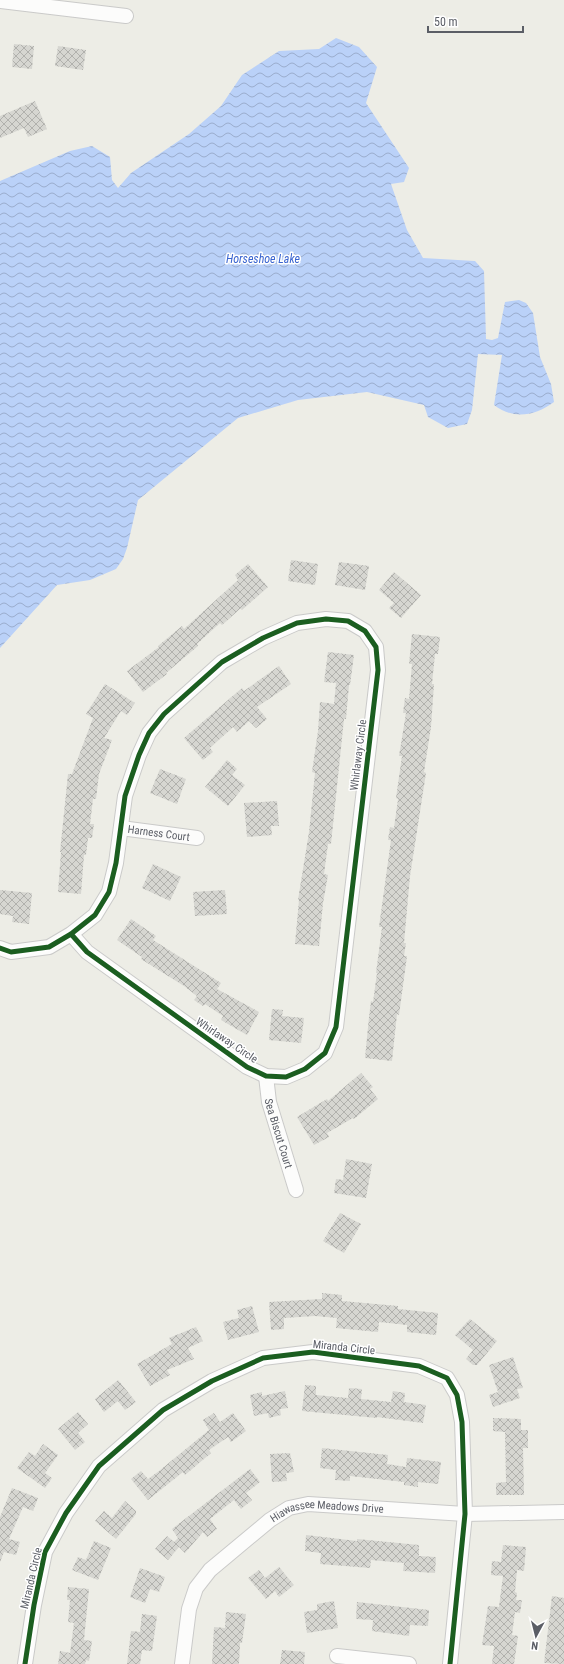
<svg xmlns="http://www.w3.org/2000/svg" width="564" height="1664" font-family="'Roboto Condensed',sans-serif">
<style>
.water{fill:url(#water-waves)}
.building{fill:url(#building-cross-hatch)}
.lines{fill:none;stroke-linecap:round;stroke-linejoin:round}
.minor-casing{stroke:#cacac9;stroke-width:16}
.minor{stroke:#fcfcfb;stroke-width:14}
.cycleway-casing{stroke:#fff;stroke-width:8}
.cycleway{stroke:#1b5e20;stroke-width:5}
.labels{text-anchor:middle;stroke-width:3;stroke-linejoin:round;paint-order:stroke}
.street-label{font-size:11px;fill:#5b5e66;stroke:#fff}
.water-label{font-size:12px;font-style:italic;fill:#3964d0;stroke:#fff}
</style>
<defs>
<pattern id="water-waves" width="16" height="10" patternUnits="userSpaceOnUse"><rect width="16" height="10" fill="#bad1f8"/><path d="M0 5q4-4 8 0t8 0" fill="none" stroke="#9aadcd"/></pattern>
<pattern id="building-cross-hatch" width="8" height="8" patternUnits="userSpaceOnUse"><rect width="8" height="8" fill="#d6d6d1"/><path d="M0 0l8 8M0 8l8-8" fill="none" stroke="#b1b1ad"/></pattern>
</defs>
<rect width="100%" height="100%" fill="#edede6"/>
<path class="water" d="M336,38L359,47L377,67L366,103L409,168L404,182L391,184L407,230L423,258L475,261L484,271L486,339L492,340L498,338L505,302L519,300L526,303L533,313L540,357L551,384L554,402C535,416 513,420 494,405L502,355L478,354L472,410L467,424L448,428L428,417L424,405L367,392L298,400L238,418L138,500L127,548L123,559L116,569L90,580L57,585L0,648V181L70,151L92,146L110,157L112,180L118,188L131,173L189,134L221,106L242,75L279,51L319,49Z"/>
<g class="building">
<polygon points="14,44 34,46 32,69 12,67"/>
<polygon points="58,46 86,50 83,70 55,66"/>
<polygon points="35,101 47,129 28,137 24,128 0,138 0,116"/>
<polygon points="291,560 318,564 315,585 288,581"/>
<polygon points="339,562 369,566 365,590 335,585"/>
<polygon points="248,564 268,587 242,610 241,608 222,625 220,623 197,644 198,646 166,673 167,674 143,692 127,671 159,647 158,646 182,626 184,629 238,580 235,575"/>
<polygon points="394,572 421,595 401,618 389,608 394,603 379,590"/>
<polygon points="412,634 440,637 438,654 435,654 432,684 434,684 431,727 424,772 426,773 410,876 404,943 406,943 404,956 407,956 399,1015 397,1014 392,1061 365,1058 369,1017 371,1001 373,1002 377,973 376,973 382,927 379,927 391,840 388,840 390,827 394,828 398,799 396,798 402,756 399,756 406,713 403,713 405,698 409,699 412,664 409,664"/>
<polygon points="328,652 354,655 350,685 349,685 346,719 344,719 331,844 328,844 324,874 328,875 323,903 319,946 295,944 299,900 298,900 309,832 315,773 312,772 318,731 320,702 334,704 336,683 324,682"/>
<polygon points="279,666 291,684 257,707 267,719 256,728 249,721 237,732 233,727 210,748 213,752 203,760 184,738 242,688 244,691"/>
<polygon points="105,684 135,703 127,715 121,711 104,738 112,740 99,774 96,799 93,799 90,824 94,824 92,838 88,838 86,855 84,855 81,894 58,892 61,852 60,852 68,774 72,774 93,718 86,714"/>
<polygon points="227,760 237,769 232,775 245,785 228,806 205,787"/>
<polygon points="160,769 186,779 177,804 150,793"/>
<polygon points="277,801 279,826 271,826 272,835 247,837 244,803"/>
<polygon points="153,864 181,877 170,901 142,888"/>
<polygon points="0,890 32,893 29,924 12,922 13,916 0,914"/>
<polygon points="225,890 227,914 195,916 193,892"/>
<polygon points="131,919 156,936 153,940 221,983 217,989 259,1012 247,1035 221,1020 223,1016 205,1004 203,1006 194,1000 197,996 184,986 141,959 142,957 117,940"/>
<polygon points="272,1009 283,1010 282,1016 304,1018 301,1043 269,1040"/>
<polygon points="361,1073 373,1087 370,1089 378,1099 354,1119 353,1118 327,1133 329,1137 314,1145 297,1117 327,1099 328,1101"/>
<polygon points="346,1159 372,1164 366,1198 334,1193 336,1179 343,1180"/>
<polygon points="340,1213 361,1224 344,1253 323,1241"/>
<polygon points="322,1293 342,1295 342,1301 398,1306 398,1309 438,1313 436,1335 407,1332 407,1325 379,1322 378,1332 336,1328 337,1318 315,1316 284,1318 284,1329 271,1330 269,1302 322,1299"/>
<polygon points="252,1306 259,1332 228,1340 223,1322 239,1318 237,1310"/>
<polygon points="470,1319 497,1341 477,1365 473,1365 466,1359 473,1350 455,1335"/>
<polygon points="196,1327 203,1341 188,1348 194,1359 167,1370 170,1375 150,1386 137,1364 172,1344 169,1338"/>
<polygon points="513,1357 523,1388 517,1389 520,1398 493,1407 489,1395 498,1392 489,1365"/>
<polygon points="118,1380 136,1402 125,1410 118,1401 104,1412 95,1399"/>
<polygon points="305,1385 316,1386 316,1395 348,1398 349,1388 362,1389 361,1399 391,1402 393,1391 405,1393 404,1402 426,1405 423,1423 377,1417 377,1418 302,1411"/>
<polygon points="285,1391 288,1408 280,1409 281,1415 269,1418 268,1413 254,1416 250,1395 262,1392 262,1396"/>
<polygon points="78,1412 88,1424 78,1433 85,1442 75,1450 58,1429"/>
<polygon points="214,1413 220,1422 233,1413 246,1431 231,1442 228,1437 209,1450 211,1453 185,1475 183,1472 148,1500 131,1479 141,1471 148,1479 159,1471 209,1430 203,1420"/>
<polygon points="493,1418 521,1419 521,1430 528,1430 528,1448 523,1448 524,1495 496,1495 496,1483 506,1482 505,1432 493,1431"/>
<polygon points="43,1444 58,1455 45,1473 52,1478 45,1488 17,1468 29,1452 35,1456"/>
<polygon points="322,1448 388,1455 387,1464 406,1467 407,1458 441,1462 438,1484 418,1482 418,1487 404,1485 404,1482 350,1476 350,1481 335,1480 336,1470 320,1468"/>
<polygon points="290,1453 294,1472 286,1473 287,1481 272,1482 270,1454"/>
<polygon points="250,1469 260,1482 246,1493 252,1500 241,1509 234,1500 210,1519 217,1529 207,1537 203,1532 185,1553 179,1547 168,1560 155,1549 167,1536 174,1542 178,1538 172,1529"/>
<polygon points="12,1488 38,1498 33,1511 23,1507 9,1539 20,1542 16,1555 4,1552 0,1562 0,1517"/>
<polygon points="125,1501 136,1511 136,1514 116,1539 95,1521 104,1511 112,1518"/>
<polygon points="306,1535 357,1541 357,1539 419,1545 419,1556 436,1557 435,1573 403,1571 404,1563 371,1560 370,1568 320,1564 321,1553 305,1551"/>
<polygon points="94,1541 111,1548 98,1580 72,1570 78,1557 86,1560"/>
<polygon points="503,1545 526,1547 524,1571 517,1570 515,1592 517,1593 516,1600 522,1600 520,1613 515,1612 512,1635 518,1636 514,1664 492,1664 494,1646 482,1645 488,1606 499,1607 503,1576 491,1575 492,1561 501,1562"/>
<polygon points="279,1567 294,1585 279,1597 275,1591 266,1599 248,1578 259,1570 265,1578"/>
<polygon points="140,1568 165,1577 159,1592 150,1589 145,1603 130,1597"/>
<polygon points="68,1587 89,1589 84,1640 92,1641 89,1661 86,1660 85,1664 58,1664 60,1651 70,1653 74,1623 68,1622 70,1600 67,1600"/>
<polygon points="552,1596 564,1598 564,1664 544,1663"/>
<polygon points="334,1601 338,1628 307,1633 304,1612 317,1610 317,1604"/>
<polygon points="357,1602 429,1610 428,1626 410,1625 409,1636 372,1631 373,1620 356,1619"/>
<polygon points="226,1612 246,1614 242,1643 240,1643 239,1664 212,1664 214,1627 225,1628"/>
<polygon points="142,1614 157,1616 152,1651 142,1650 140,1664 127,1664 131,1631 140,1632"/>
<polygon points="282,1650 305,1652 304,1664 280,1664"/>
</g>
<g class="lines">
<defs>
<g id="minor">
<polyline points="0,1 126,16"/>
<path id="s1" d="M121,828L197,838"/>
<polyline points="0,948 11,952 49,947 71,934 95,915 109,892 116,863 125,796 139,755 149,733 164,714 222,662 263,638 297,623 326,619 348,621 365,631 376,647 378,670 336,1027 325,1053 305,1069 286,1077 266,1076 247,1067 87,952 71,934"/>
<path id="s2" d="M266,1076L269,1102L296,1190"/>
<polyline points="337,1656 409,1664"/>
<polyline points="25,1664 34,1605 45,1552 66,1513 99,1466 163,1410 212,1381 263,1358 313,1352 419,1366 447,1378 457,1395 462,1422 465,1514 450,1664"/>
<path id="s3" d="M182,1664L189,1609L196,1588L210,1570L270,1520L289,1508L308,1504L465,1514L564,1512"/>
</g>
</defs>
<use href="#minor" class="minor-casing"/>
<use href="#minor" class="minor"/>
<defs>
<g id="cycleway">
<polyline points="0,948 11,952 49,947 71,934 95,915 109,892 116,863 125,796 139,755 149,733 164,714 222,662 263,638 297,623 326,619 348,621 365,631 376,647 378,670 336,1027 325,1053 305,1069 286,1077 266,1076 247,1067 87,952 71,934"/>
<polyline points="25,1664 34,1605 45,1552 66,1513 99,1466 163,1410 212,1381 263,1358 313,1352 419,1366 447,1378 457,1395 462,1422 465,1514 450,1664"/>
</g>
</defs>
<use href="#cycleway" class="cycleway-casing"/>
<use href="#cycleway" class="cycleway"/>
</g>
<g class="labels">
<g class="street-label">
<text transform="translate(358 755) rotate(-83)" y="4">Whirlaway Circle</text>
<text dy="4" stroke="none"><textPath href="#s1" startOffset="38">Harness Court</textPath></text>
<text transform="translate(227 1040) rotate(34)" y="4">Whirlaway Circle</text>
<text dy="4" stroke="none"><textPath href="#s2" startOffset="59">Sea Biscut Court</textPath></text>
<text transform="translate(344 1347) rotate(6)" y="4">Miranda Circle</text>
<text dy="4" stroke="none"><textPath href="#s3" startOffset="238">Hiawassee Meadows Drive</textPath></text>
<text transform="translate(31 1578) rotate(-77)" y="4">Miranda Circle</text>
</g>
<g class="water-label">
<text x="263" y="263">Horseshoe Lake</text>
</g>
</g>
<g transform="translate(536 1636) rotate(187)" stroke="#ffffff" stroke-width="3" paint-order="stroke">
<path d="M0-3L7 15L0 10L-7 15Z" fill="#5b5e66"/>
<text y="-6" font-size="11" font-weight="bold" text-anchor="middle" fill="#5b5e66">N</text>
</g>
<path d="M428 26v6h95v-6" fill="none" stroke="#5b5e66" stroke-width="2"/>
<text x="434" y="26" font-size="12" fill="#5b5e66" stroke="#ffffff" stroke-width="3" paint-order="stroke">50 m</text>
</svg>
